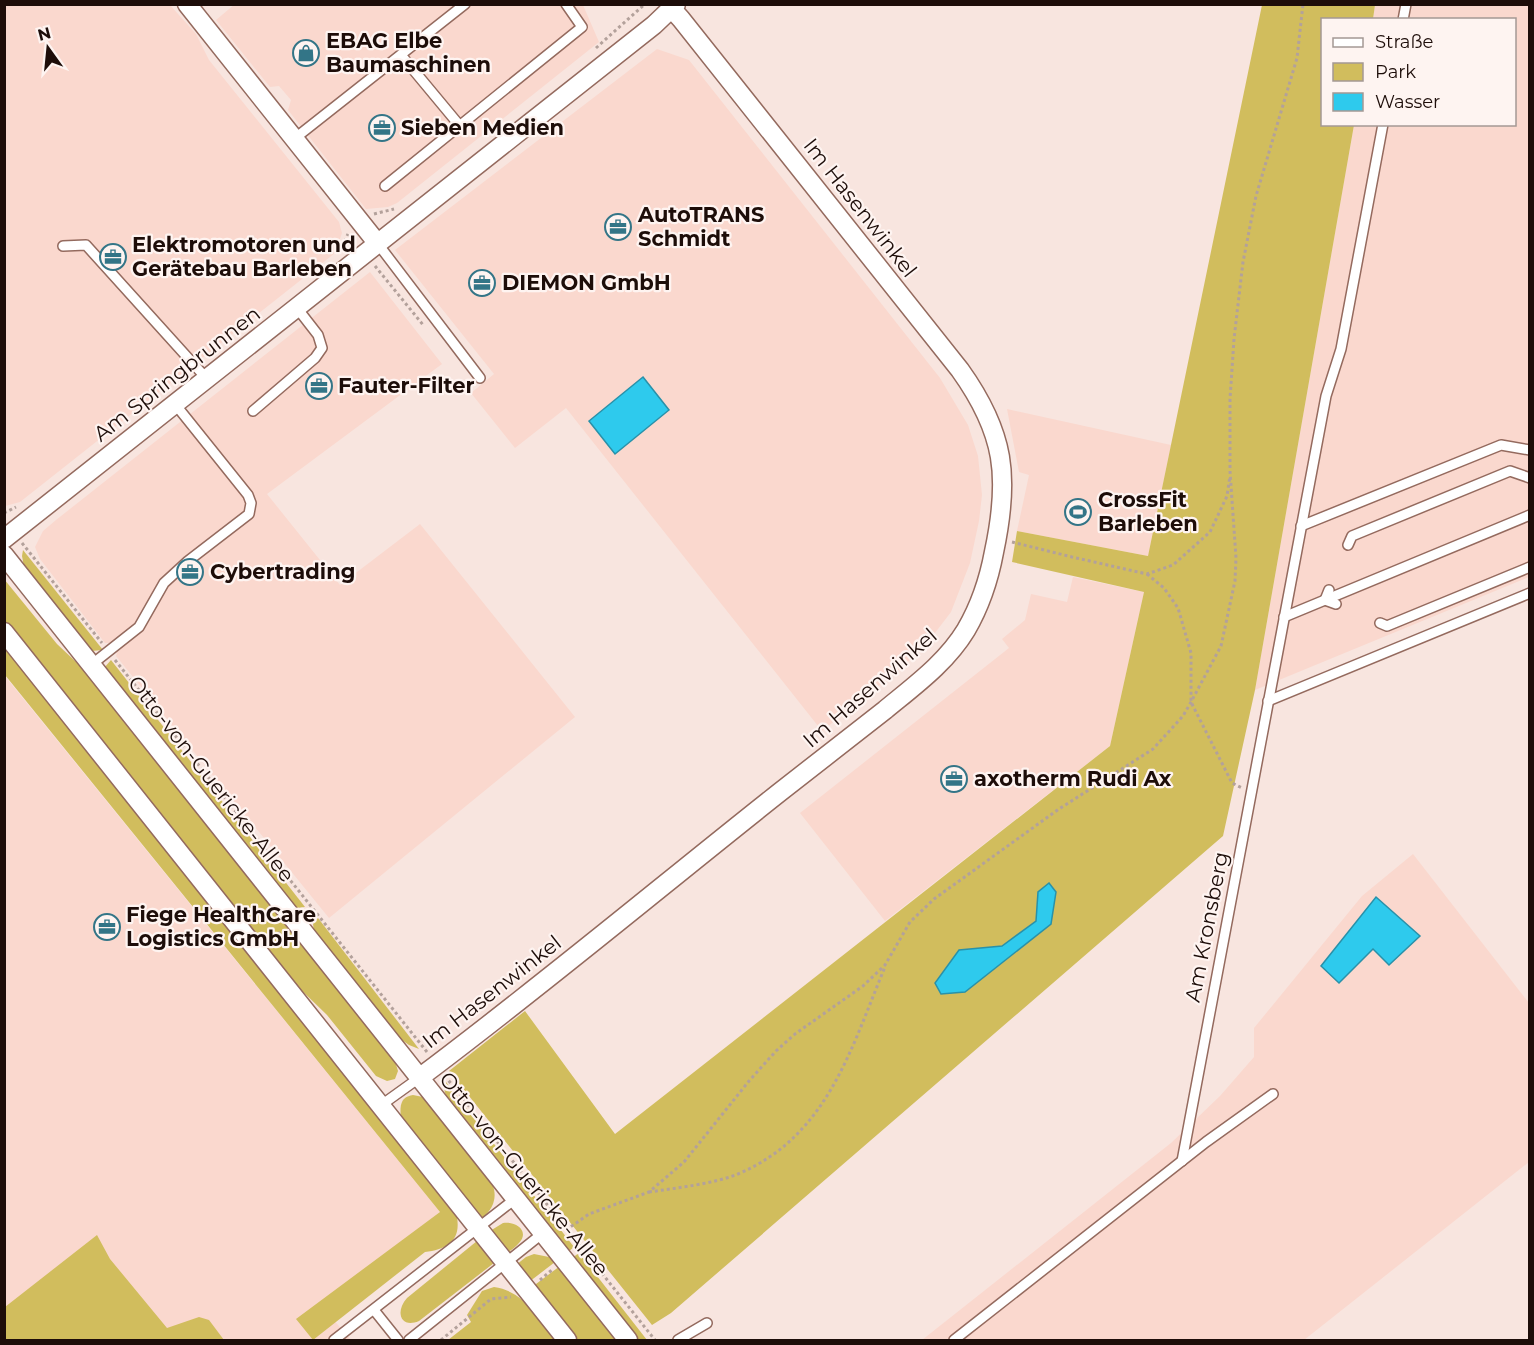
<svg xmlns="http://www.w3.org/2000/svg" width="1534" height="1345" font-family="Montserrat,sans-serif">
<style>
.built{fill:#fad8ce}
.green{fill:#d1bd5d;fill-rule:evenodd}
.water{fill:#2ecaed;stroke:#2991a9;stroke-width:1.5}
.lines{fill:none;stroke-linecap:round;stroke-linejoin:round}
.service-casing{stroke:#946a5e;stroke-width:12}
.minor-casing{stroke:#946a5e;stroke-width:21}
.path{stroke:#b3a19b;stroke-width:3;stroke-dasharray:3 3;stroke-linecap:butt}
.service{stroke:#fff;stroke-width:9}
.minor{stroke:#fff;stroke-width:18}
.labels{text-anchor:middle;stroke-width:4.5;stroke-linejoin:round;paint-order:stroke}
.poi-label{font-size:21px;font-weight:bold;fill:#1d0d09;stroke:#fef4f1;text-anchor:start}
.street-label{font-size:21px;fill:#1d0d09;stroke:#fef4f1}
</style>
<rect width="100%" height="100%" fill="#f8e5df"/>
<g class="built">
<polygon points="235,4 583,5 599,42 397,203 388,207 366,209 288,110 291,100 279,86 270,87 216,20"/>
<polygon points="5,5 170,5 196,34 209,60 339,222 342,233 335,253 20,502 5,506"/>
<polygon points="1375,5 1529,5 1529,577 1255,690 1354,125 1514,124 1514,20 1373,19"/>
<polygon points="657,49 689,60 940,378 968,425 978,456 982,495 979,521 970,563 951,612 925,646 895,673 822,731 566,408 515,448 471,393 494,374 395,250"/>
<polygon points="370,272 442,364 267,494 340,585 420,524 575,717 329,918 116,656 117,653 109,643 105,643 40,559 35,547 43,531 56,520"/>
<polygon points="1007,409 1171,445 1148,556 1017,531 1029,475 1019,472"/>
<polygon points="1073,577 1144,592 1110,746 885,921 800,813 1009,648 1002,639 1025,620 1031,594 1067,602"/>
<polygon points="4,675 440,1212 320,1304 351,1340 5,1340"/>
<polygon points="1413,854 1529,1003 1529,1162 1304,1340 922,1340 1171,1143 1220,1096 1254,1057 1254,1028 1362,896"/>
</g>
<g class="green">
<path d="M1262,5H1375L1373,19L1322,20V124L1354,125L1255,690L1223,836L671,1313L652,1325L449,1071L525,1011L615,1134L1110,746L1144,592L1012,562L1017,531L1148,556ZM1038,892L1051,924L965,992L959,950L1002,946L1036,921Z"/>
<polygon points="23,550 103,650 91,651 24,567 22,556"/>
<polygon points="4,579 57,644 91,676 394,1058 398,1071 395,1079 387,1081 376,1076 327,1015 294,983 5,621"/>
<path d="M4,644L457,1217C461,1241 447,1249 425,1252L313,1340L296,1319L440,1212L5,675Z"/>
<polygon points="111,660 305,907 296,908 290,905 104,668"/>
<polygon points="318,918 419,1049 409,1045 395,1035 314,934 313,923"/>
<path d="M446,1082L574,1247L568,1252L449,1103C446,1096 442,1089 446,1082Z"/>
<path d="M413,1095L423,1097L429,1102L491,1181C499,1197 493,1210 480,1220L401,1119C400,1108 399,1097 413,1095Z"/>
<path d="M503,1223C516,1221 530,1231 519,1243C516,1247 511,1250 507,1253L490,1231Z"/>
<polygon points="97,1235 110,1259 167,1328 199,1317 209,1320 224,1340 5,1340 5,1307"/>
<path d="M477,1241L494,1263L419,1321C400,1329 395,1311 407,1298Z"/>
<polygon points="579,1253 647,1340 638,1340 572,1258"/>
<polygon points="534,1254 549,1257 555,1262 529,1282 516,1265 526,1257"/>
<polygon points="560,1266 618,1340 576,1340 532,1287"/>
<path d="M494,1287C524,1291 539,1319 557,1340H448L471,1322L467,1315L482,1291Z"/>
</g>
<g class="water">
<polygon points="643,377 669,410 615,454 589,421"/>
<polygon points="1049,883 1056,892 1051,924 965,992 941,994 935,983 959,950 1002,946 1036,921 1038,892"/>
<polygon points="1376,897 1420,936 1389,965 1373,949 1339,983 1321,966"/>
</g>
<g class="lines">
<defs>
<g id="service">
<polyline points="1403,20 1406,4"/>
<polyline points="401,55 460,126"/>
<polyline points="294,139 465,4"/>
<polyline points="385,186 582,27 566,4"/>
<polyline points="378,244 480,378"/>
<polyline points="63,246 86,245 207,379"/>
<polyline points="253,411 315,358 322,348 318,335 297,308"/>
<polyline points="1301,526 1501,445 1530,450"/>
<polyline points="1348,545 1352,536 1510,471 1530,478"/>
<polyline points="1329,590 1325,600 1336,604"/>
<polyline points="1284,617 1530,515"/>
<polyline points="1380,623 1387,626 1530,567"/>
<polyline points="91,665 139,627 164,583 188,561 249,514 251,503 248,495 175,404"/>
<polyline points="1268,701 1530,593"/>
<polyline points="380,1106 419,1078"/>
<polyline points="1182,1161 1326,396 1341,349 1383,124"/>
<polyline points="374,1310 398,1340"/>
<polyline points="334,1340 515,1199"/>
<polyline points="409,1340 543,1233"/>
<polyline points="678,1340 707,1323"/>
<polyline points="954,1340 1206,1142 1273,1094"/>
</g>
<g id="minor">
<polyline points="187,4 378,244"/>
<polyline points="4,539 654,25 676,4"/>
<polyline points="4,555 628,1340"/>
<polyline points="4,632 567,1340"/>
<path d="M419,1078C542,986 660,887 780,792C815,765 850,737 885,710C914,686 946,663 966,630C980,606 989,579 994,552C1010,477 1005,433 960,370L681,19L672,9"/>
</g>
</defs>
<use href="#service" class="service-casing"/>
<use href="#minor" class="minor-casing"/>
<g class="path">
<polyline points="596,48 645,4"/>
<polyline points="374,214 394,209"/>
<polyline points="339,252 348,234"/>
<polyline points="375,266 424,326"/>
<polyline points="4,513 16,507"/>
<polyline points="1012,542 1072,557 1147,574 1173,565 1210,532 1227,496 1230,476"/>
<polyline points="22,543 102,643"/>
<polyline points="1147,574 1164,588 1178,608 1191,653 1191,702 1232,783 1242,788"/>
<polyline points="115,660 427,1052"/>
<polyline points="268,941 282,931"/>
<polyline points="445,1076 655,1340"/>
<path d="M649,1192C676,1188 713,1184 738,1174C828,1136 851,1048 885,967"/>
<polyline points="566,1230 589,1214 649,1192 684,1162 749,1081 776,1051 795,1034 863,986 885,965 910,922 934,899 1059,809 1153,749 1183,716 1191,702 1221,646 1235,581 1236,558 1230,471 1230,399 1234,339 1243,262 1256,196 1297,58 1303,4"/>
<polyline points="540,1280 553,1269"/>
<polyline points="441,1340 491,1299 511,1297"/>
</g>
<use href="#service" class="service"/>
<use href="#minor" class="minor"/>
</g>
<defs>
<symbol id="shop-ring" viewBox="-11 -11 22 22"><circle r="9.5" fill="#fef4f1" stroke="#337587" stroke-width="1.5"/><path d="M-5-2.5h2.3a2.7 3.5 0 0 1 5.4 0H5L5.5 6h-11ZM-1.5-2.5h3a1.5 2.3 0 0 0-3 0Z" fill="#337587"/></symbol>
<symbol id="office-ring" viewBox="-11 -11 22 22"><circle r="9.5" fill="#fef4f1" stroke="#337587" stroke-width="1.5"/><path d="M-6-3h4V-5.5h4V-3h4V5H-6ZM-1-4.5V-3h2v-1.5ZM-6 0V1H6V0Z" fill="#337587"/></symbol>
<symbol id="stadium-ring" viewBox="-11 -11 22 22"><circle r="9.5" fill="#fef4f1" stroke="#337587" stroke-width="1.5"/><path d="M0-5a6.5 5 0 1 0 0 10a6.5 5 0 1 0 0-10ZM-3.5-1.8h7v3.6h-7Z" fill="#337587"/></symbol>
</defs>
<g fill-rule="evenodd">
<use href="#shop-ring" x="291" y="38" width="30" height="30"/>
<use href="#office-ring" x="367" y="113" width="30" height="30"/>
<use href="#office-ring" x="603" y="212" width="30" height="30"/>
<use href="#office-ring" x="98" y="242" width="30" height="30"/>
<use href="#office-ring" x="467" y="268" width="30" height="30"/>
<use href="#office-ring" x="304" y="371" width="30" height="30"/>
<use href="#stadium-ring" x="1063" y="497" width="30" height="30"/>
<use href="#office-ring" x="175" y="557" width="30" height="30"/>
<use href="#office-ring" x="939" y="764" width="30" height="30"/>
<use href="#office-ring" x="92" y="912" width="30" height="30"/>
</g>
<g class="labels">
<g class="poi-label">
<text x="326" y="48">EBAG Elbe<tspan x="326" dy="24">Baumaschinen</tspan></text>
<text x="401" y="135">Sieben Medien</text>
<text x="638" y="222">AutoTRANS<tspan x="638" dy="24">Schmidt</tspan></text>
<text x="132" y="252">Elektromotoren und<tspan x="132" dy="24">Gerätebau Barleben</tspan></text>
<text x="502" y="290">DIEMON GmbH</text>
<text x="338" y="393">Fauter-Filter</text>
<text x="1098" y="507">CrossFit<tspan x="1098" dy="24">Barleben</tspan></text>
<text x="210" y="579">Cybertrading</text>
<text x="974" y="786">axotherm Rudi Ax</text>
<text x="126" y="922">Fiege HealthCare<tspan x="126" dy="24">Logistics GmbH</tspan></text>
</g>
<g class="street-label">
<text transform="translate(860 208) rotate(52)" y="7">Im Hasenwinkel</text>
<text transform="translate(177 374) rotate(-38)" y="7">Am Springbrunnen</text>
<text transform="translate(870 688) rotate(-41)" y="7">Im Hasenwinkel</text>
<text transform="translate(211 779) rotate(52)" y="7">Otto-von-Guericke-Allee</text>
<text transform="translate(1207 927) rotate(-79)" y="7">Am Kronsberg</text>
<text transform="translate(492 992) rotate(-38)" y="7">Im Hasenwinkel</text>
<text transform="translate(524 1174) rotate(51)" y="7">Otto-von-Guericke-Allee</text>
</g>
</g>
<rect width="1534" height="1345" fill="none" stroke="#1d0d09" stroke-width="12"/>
<rect x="1321" y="18" width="195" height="108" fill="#fef4f1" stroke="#a49894" stroke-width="1.5"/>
<rect x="1333" y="38" width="30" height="9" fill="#ffffff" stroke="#a49894" stroke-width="1.5"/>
<text x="1375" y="48" font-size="18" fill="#1d0d09">Straße</text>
<rect x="1333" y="63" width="30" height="18" fill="#d1bd5d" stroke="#a49894" stroke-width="1.5"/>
<text x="1375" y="78" font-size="18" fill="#1d0d09">Park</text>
<rect x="1333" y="93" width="30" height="18" fill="#2ecaed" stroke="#a49894" stroke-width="1.5"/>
<text x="1375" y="108" font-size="18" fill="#1d0d09">Wasser</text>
<g transform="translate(48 48) rotate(345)" stroke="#fef4f1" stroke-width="4.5" paint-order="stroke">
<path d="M0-4.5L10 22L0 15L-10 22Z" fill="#1d0d09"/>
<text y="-9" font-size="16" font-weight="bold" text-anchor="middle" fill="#1d0d09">N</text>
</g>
</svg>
